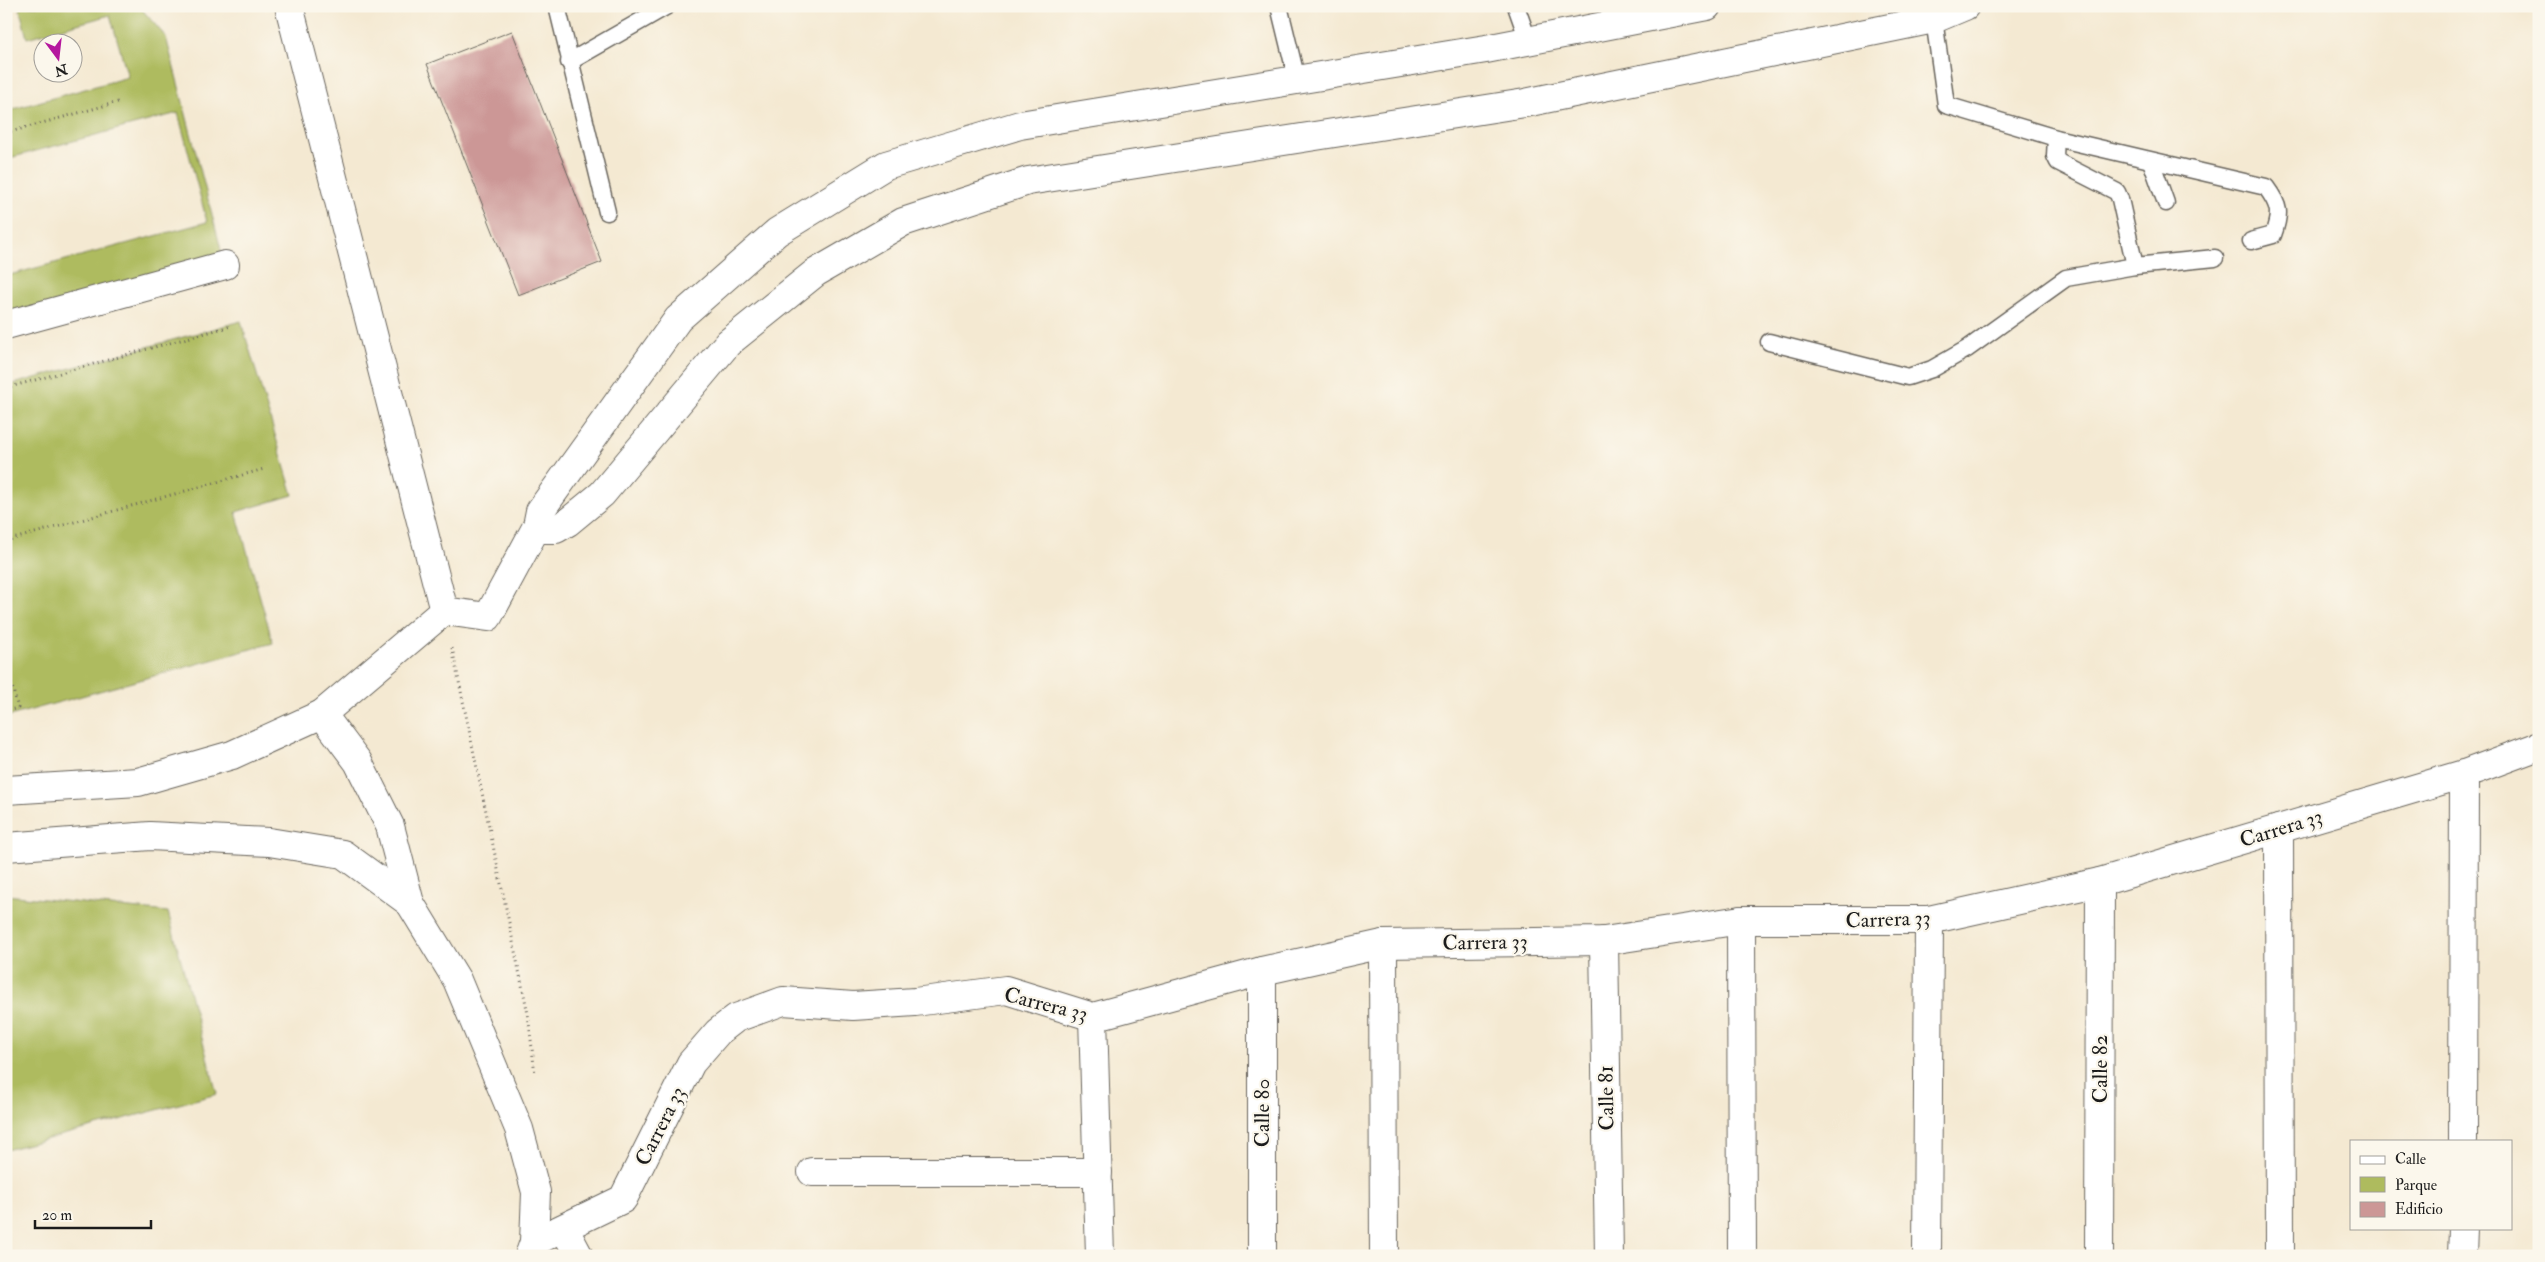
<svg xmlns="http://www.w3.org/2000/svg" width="2545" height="1262" font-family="'IM FELL Double Pica',serif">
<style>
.green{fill:#aebb5e;stroke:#656c3d}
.building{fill:#cc9796}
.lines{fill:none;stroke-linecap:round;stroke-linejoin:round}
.service-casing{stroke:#68645c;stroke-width:19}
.minor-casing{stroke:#68645c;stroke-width:30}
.tertiary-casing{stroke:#68645c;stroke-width:30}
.path{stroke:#68645c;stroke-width:3;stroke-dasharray:1 4;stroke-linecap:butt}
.service{stroke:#fff;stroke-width:16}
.minor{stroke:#fff;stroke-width:28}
.tertiary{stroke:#fff;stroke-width:28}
.labels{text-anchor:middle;stroke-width:4.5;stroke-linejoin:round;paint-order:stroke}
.street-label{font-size:21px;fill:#1c1c1c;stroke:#fbf7ec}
</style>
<rect width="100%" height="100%" fill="#fbf7ec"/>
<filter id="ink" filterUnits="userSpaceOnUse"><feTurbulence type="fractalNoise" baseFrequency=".02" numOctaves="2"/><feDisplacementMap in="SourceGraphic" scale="10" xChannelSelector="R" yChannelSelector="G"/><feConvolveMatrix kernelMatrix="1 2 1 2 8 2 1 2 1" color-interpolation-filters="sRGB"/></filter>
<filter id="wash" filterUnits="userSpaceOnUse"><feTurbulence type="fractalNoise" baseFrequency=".0096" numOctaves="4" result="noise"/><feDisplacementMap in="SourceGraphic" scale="20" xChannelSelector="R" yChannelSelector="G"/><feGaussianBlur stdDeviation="1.12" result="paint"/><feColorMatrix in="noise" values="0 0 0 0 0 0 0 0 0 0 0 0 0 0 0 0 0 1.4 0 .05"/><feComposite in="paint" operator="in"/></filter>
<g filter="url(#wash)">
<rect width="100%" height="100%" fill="#f4e9d2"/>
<g class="green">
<polygon points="19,6 139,6 166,37 225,265 6,325 6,276 207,222 178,113 6,159 6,111 128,77 110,15 27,38"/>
<polygon points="241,321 293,495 236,512 273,643 6,717 6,386"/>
<polygon points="6,895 168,912 217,1094 6,1150"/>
</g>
<g id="blocks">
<polygon class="building" points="512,31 602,262 518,295 427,64"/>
</g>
</g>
<g filter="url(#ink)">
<use href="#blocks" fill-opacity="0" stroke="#68645c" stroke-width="1"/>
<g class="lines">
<defs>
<g id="service">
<polyline points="557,6 607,212"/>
<polyline points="1279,6 1297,80"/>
<polyline points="1516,6 1528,40"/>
<path d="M1934,19L1946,105L2056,138L2266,187C2280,206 2281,213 2273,235L2251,241"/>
<polyline points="569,62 667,6"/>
<polyline points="2056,138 2055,156 2058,162 2117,192 2120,199 2135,266"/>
<polyline points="2151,161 2166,203"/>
<polyline points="1769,342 1908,377 1932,369 1967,349 2066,278 2135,266 2215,258"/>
</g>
<g id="minor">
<polyline points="289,6 444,611"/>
<polyline points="6,325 225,265"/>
<polyline points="6,790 138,782 232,755 322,714"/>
<polyline points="2279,829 2280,1256"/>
<polyline points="6,847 150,836 269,842 343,854 410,903"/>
<polyline points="1741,920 1742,1256"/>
<polyline points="1604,941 1609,1256"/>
<polyline points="1383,944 1384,1256"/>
<polyline points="1093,1017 1100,1256"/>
<polyline points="2463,1141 2464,774"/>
<polyline points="812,1172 1098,1172"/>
<polyline points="564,1228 579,1256"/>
<polyline points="534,1242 623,1199 691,1063 718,1032 736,1018 783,1001 853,1006 915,1002 1006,990 1093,1017 1262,971 1383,944 1604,941 1741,920 1929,920 2100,882 2464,774 2539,746"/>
<polyline points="1262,1256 1262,971"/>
<polyline points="1927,1256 1929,920"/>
<polyline points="2099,1256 2100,882"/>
<polyline points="2462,1256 2463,1228"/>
</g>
<g id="tertiary">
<polyline points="537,526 544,529 556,529 568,522 602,494 728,343 815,273 903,222 1028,181 1525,103 1934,19 1965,6"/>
<polyline points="529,1256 534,1242 536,1192 519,1129 457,980 410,903 390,826 358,762 322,714 444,611 488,617 537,526 540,511 678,319 777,232 886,165 1020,125 1486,49 1707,6"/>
</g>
</defs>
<use href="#service" class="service-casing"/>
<use href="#minor" class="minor-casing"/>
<use href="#tertiary" class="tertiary-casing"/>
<g class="path">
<polyline points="6,133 118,102"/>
<polyline points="6,388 231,326"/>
<polyline points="6,541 264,469"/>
<polyline points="452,648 528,1014 535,1074"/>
<polyline points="6,664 18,708 6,711"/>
</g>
<use href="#service" class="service"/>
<use href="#minor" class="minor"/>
<use href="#tertiary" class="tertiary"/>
</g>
</g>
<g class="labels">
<g class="street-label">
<text transform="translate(2281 828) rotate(-17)" y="7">Carrera 33</text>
<text transform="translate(1888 919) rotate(-2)" y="7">Carrera 33</text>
<text transform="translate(1485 942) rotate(-1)" y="7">Carrera 33</text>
<text transform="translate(1046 1004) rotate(14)" y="7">Carrera 33</text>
<text transform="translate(2100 1069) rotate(-90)" y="7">Calle 82</text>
<text transform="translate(1606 1098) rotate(-91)" y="7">Calle 81</text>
<text transform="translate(1262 1113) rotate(-90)" y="7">Calle 80</text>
<text transform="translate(660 1126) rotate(-63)" y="7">Carrera 33</text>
</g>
</g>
<rect width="2545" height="1262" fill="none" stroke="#fbf7ec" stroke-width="25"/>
<rect x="2350" y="1140" width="162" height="90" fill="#fbf7ec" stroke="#a29f99"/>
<rect x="2360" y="1156" width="25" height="8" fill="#ffffff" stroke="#a29f99"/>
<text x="2395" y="1164" font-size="15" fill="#1c1c1c">Calle</text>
<rect x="2360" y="1177" width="25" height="15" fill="#aebb5e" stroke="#a29f99"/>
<text x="2395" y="1190" font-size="15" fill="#1c1c1c">Parque</text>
<rect x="2360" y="1202" width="25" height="15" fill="#cc9796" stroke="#a29f99"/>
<text x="2395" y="1214" font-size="15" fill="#1c1c1c">Edificio</text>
<g transform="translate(58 58) rotate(165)"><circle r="24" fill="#fbf7ec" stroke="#a29f99"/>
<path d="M0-4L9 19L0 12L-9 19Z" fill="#b5179e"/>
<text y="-8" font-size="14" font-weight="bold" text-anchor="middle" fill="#1c1c1c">N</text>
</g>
<path d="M35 1220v8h116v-8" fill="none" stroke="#1c1c1c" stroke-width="2.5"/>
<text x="42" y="1220" font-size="15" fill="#1c1c1c" stroke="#fbf7ec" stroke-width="4" paint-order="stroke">20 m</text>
</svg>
